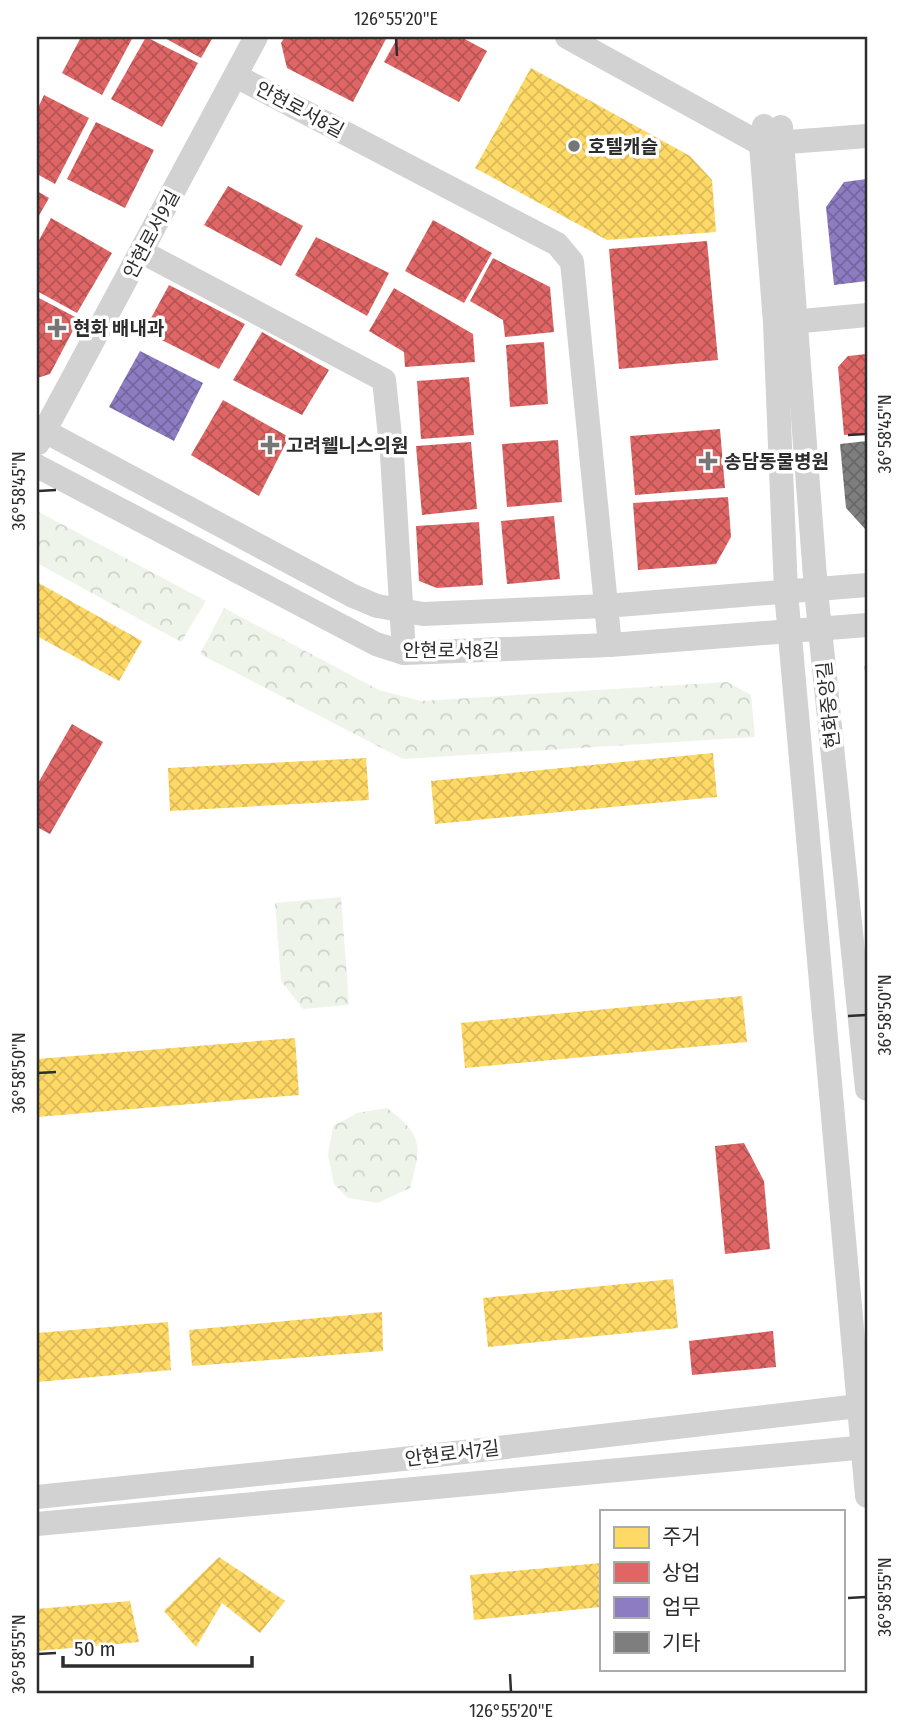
<svg xmlns="http://www.w3.org/2000/svg" width="904" height="1730" font-family="'Fira Sans Condensed','Noto Sans KR',sans-serif">
<style>
.forest{fill:url(#forest-crowns)}
.homes{fill:url(#homes-cross-hatch)}
.shops{fill:url(#shops-cross-hatch)}
.offices{fill:url(#offices-cross-hatch)}
.building{fill:url(#building-cross-hatch)}
.lines{fill:none;stroke-linecap:round;stroke-linejoin:round}
.path{stroke:#d2d2d2;stroke-width:4.5;stroke-dasharray:3.5 3.5;stroke-linecap:butt}
.minor{stroke:#d2d2d2;stroke-width:24}
.ticks{fill:none;stroke:#2d2d2d;stroke-width:2.5}
.poi-dot{fill:#767676;stroke:#fff;stroke-width:2.5}
.labels{text-anchor:middle;stroke-width:7;stroke-linejoin:round;paint-order:stroke}
.street-label{font-size:19px;fill:#2d2d2d;stroke:#fff}
.poi-label{font-size:19px;font-weight:bold;fill:#2d2d2d;stroke:#fff;text-anchor:start}
.neatline{fill:none;stroke:#2d2d2d;stroke-width:2.5}
.ticks-label{font-size:18px;text-anchor:middle;fill:#2d2d2d}
</style>
<defs>
<pattern id="forest-crowns" width="20" height="18" patternUnits="userSpaceOnUse" patternTransform="scale(1.75)"><rect width="20" height="18" fill="#eff4eb"/><path d="M2 6a3 3 0 1 1 6 0M12 15a3 3 0 1 1 6 0" fill="none" stroke="#cdd2ca"/></pattern>
<pattern id="homes-cross-hatch" width="8" height="8" patternUnits="userSpaceOnUse" patternTransform="scale(1.75)"><rect width="8" height="8" fill="#ffd966"/><path d="M0 0l8 8M0 8l8-8" fill="none" stroke="#dbbb59"/></pattern>
<pattern id="shops-cross-hatch" width="8" height="8" patternUnits="userSpaceOnUse" patternTransform="scale(1.75)"><rect width="8" height="8" fill="#e06666"/><path d="M0 0l8 8M0 8l8-8" fill="none" stroke="#b65454"/></pattern>
<pattern id="offices-cross-hatch" width="8" height="8" patternUnits="userSpaceOnUse" patternTransform="scale(1.75)"><rect width="8" height="8" fill="#8e7cc3"/><path d="M0 0l8 8M0 8l8-8" fill="none" stroke="#74669f"/></pattern>
<pattern id="building-cross-hatch" width="8" height="8" patternUnits="userSpaceOnUse" patternTransform="scale(1.75)"><rect width="8" height="8" fill="#7e7e7e"/><path d="M0 0l8 8M0 8l8-8" fill="none" stroke="#686868"/></pattern>
</defs>
<rect width="100%" height="100%" fill="#fff"/>
<g class="forest">
<polygon points="37,511 206,601 181,642 37,563"/>
<polygon points="224,608 379,690 421,701 727,682 751,695 755,737 403,759 200,654"/>
<polygon points="341,897 349,1005 303,1009 281,981 275,903"/>
<path d="M387,1108C423,1135 422,1146 410,1188L378,1203L348,1198L334,1184L328,1155L333,1126L357,1113Z"/>
</g>
<g class="homes">
<polygon points="531,68 690,156 712,180 716,232 607,240 475,168"/>
<polygon points="37,582 142,641 119,681 37,636"/>
<polygon points="713,753 717,797 435,824 431,781"/>
<polygon points="366,758 369,800 170,811 168,768"/>
<polygon points="742,996 747,1042 465,1068 461,1023"/>
<polygon points="295,1038 299,1095 37,1117 37,1059"/>
<polygon points="673,1279 678,1328 488,1347 483,1298"/>
<polygon points="382,1312 383,1351 192,1366 189,1330"/>
<polygon points="168,1322 171,1370 37,1382 37,1333"/>
<polygon points="219,1557 285,1601 260,1633 222,1603 196,1647 164,1611"/>
<polygon points="601,1563 601,1607 474,1620 470,1575"/>
<polygon points="130,1601 139,1642 37,1651 37,1609"/>
</g>
<g class="shops">
<polygon points="81,37 133,37 102,95 62,73"/>
<polygon points="146,37 198,63 162,127 111,99"/>
<polygon points="163,37 213,37 201,58"/>
<polygon points="285,37 387,37 353,102 287,68 281,43"/>
<polygon points="398,37 461,37 487,51 459,102 384,62"/>
<polygon points="44,95 89,118 55,184 37,174 37,110"/>
<polygon points="96,122 154,150 125,208 67,179"/>
<polygon points="228,186 303,226 281,266 204,225"/>
<polygon points="37,191 49,198 37,219"/>
<polygon points="51,218 112,253 77,313 37,291 37,244"/>
<polygon points="433,220 492,253 464,303 405,271"/>
<polygon points="316,237 389,273 367,316 295,275"/>
<polygon points="707,241 718,360 619,369 609,249"/>
<polygon points="493,258 550,287 554,332 505,337 503,320 470,301"/>
<polygon points="169,285 245,324 219,369 144,331"/>
<polygon points="394,288 473,334 475,362 405,367 404,352 369,331"/>
<polygon points="37,297 79,319 50,374 37,378"/>
<polygon points="262,332 329,370 302,415 233,380"/>
<polygon points="544,342 548,404 510,407 506,345"/>
<polygon points="867,354 867,433 844,435 838,367 848,356"/>
<polygon points="469,377 474,435 421,439 417,381"/>
<polygon points="223,400 289,437 259,496 191,455"/>
<polygon points="720,429 725,488 635,495 630,436"/>
<polygon points="558,440 562,502 507,507 502,444"/>
<polygon points="471,442 477,509 422,515 416,446"/>
<polygon points="728,497 731,537 716,564 638,570 633,503"/>
<polygon points="554,516 560,579 507,584 501,521"/>
<polygon points="479,522 483,585 437,588 419,581 416,526"/>
<polygon points="72,724 103,742 50,834 37,827 37,785"/>
<polygon points="744,1143 764,1181 770,1249 725,1254 715,1146"/>
<polygon points="773,1331 776,1367 692,1375 689,1341"/>
</g>
<g class="offices">
<polygon points="867,179 867,281 834,285 826,207 844,182"/>
<polygon points="140,351 203,383 174,441 109,407"/>
</g>
<polygon class="building" points="867,441 867,531 846,508 840,444"/>
<g class="lines">
<polyline class="path" points="866,666 867,672"/>
<g class="minor">
<polyline points="567,37 761,144 867,136"/>
<polyline points="236,76 557,244 572,262 610,645"/>
<polyline points="764,126 761,144 775,323 786,592 867,1496"/>
<polyline points="781,127 816,590 867,1089"/>
<polyline points="142,252 384,380 392,455 404,653"/>
<polyline points="781,323 867,315"/>
<polyline points="37,427 353,596 377,606 423,614 606,606 867,585"/>
<polyline points="38,443 256,37"/>
<polyline points="37,466 376,644 404,653 610,645 867,625"/>
<polyline points="37,1497 403,1459 867,1405"/>
<polyline points="37,1524 867,1447"/>
</g>
</g>
<path class="ticks" d="M396,38L397,56M848,435L866,434M38,491L56,490M848,1016L866,1015M38,1073L56,1072M848,1598L866,1597M38,1654L56,1653M510,1674L511,1692"/>
<g class="poi-dot">
<circle cx="574" cy="146" r="7"/>
<path d="M53.5 317.5h7v7h7v7h-7v7h-7v-7h-7v-7h7z"/>
<path d="M266.5 434.5h7v7h7v7h-7v7h-7v-7h-7v-7h7z"/>
<path d="M704.5 450.5h7v7h7v7h-7v7h-7v-7h-7v-7h7z"/>
</g>
<g class="labels">
<g class="street-label">
<text transform="translate(300 109) rotate(28)" y="7">안현로서8길</text>
<text transform="translate(151 234) rotate(-62)" y="7">안현로서9길</text>
<text x="451" y="657">안현로서8길</text>
<text transform="translate(828 705) rotate(-96)" y="7">현화중앙길</text>
<text transform="translate(452 1453) rotate(-7)" y="7">안현로서7길</text>
</g>
<g class="poi-label">
<text x="588" y="153">호텔캐슬</text>
<text x="73" y="335">현화 배내과</text>
<text x="286" y="452">고려웰니스의원</text>
<text x="724" y="468">송담동물병원</text>
</g>
</g>
<rect width="904" height="1730" fill="none" stroke="#ffffff" stroke-width="77"/>
<rect x="600" y="1510" width="245" height="161" fill="#ffffff" stroke="#ababab" stroke-width="2"/>
<rect x="614" y="1527" width="35" height="21" fill="#ffd966" stroke="#ababab" stroke-width="2"/>
<text x="662" y="1544" font-size="21" fill="#2d2d2d">주거</text>
<rect x="614" y="1562" width="35" height="21" fill="#e06666" stroke="#ababab" stroke-width="2"/>
<text x="662" y="1580" font-size="21" fill="#2d2d2d">상업</text>
<rect x="614" y="1597" width="35" height="21" fill="#8e7cc3" stroke="#ababab" stroke-width="2"/>
<text x="662" y="1614" font-size="21" fill="#2d2d2d">업무</text>
<rect x="614" y="1632" width="35" height="21" fill="#7e7e7e" stroke="#ababab" stroke-width="2"/>
<text x="662" y="1650" font-size="21" fill="#2d2d2d">기타</text>
<path d="M63 1656v10h189v-10" fill="none" stroke="#2d2d2d" stroke-width="3.5"/>
<text x="74" y="1656" font-size="21" fill="#2d2d2d" stroke="#ffffff" stroke-width="5" paint-order="stroke">50 m</text>
<rect x="38" y="38" width="828" height="1654" class="neatline"/>
<g class="ticks-label">
<text x="396" y="25">126°55'20"E</text>
<text transform="translate(885 434) rotate(-90)" y="6">36°58'45"N</text>
<text transform="translate(19 491) rotate(-90)" y="6">36°58'45"N</text>
<text transform="translate(885 1015) rotate(-90)" y="6">36°58'50"N</text>
<text transform="translate(19 1073) rotate(-90)" y="6">36°58'50"N</text>
<text transform="translate(885 1597) rotate(-90)" y="6">36°58'55"N</text>
<text transform="translate(19 1654) rotate(-90)" y="6">36°58'55"N</text>
<text x="511" y="1717">126°55'20"E</text>
</g>
</svg>
